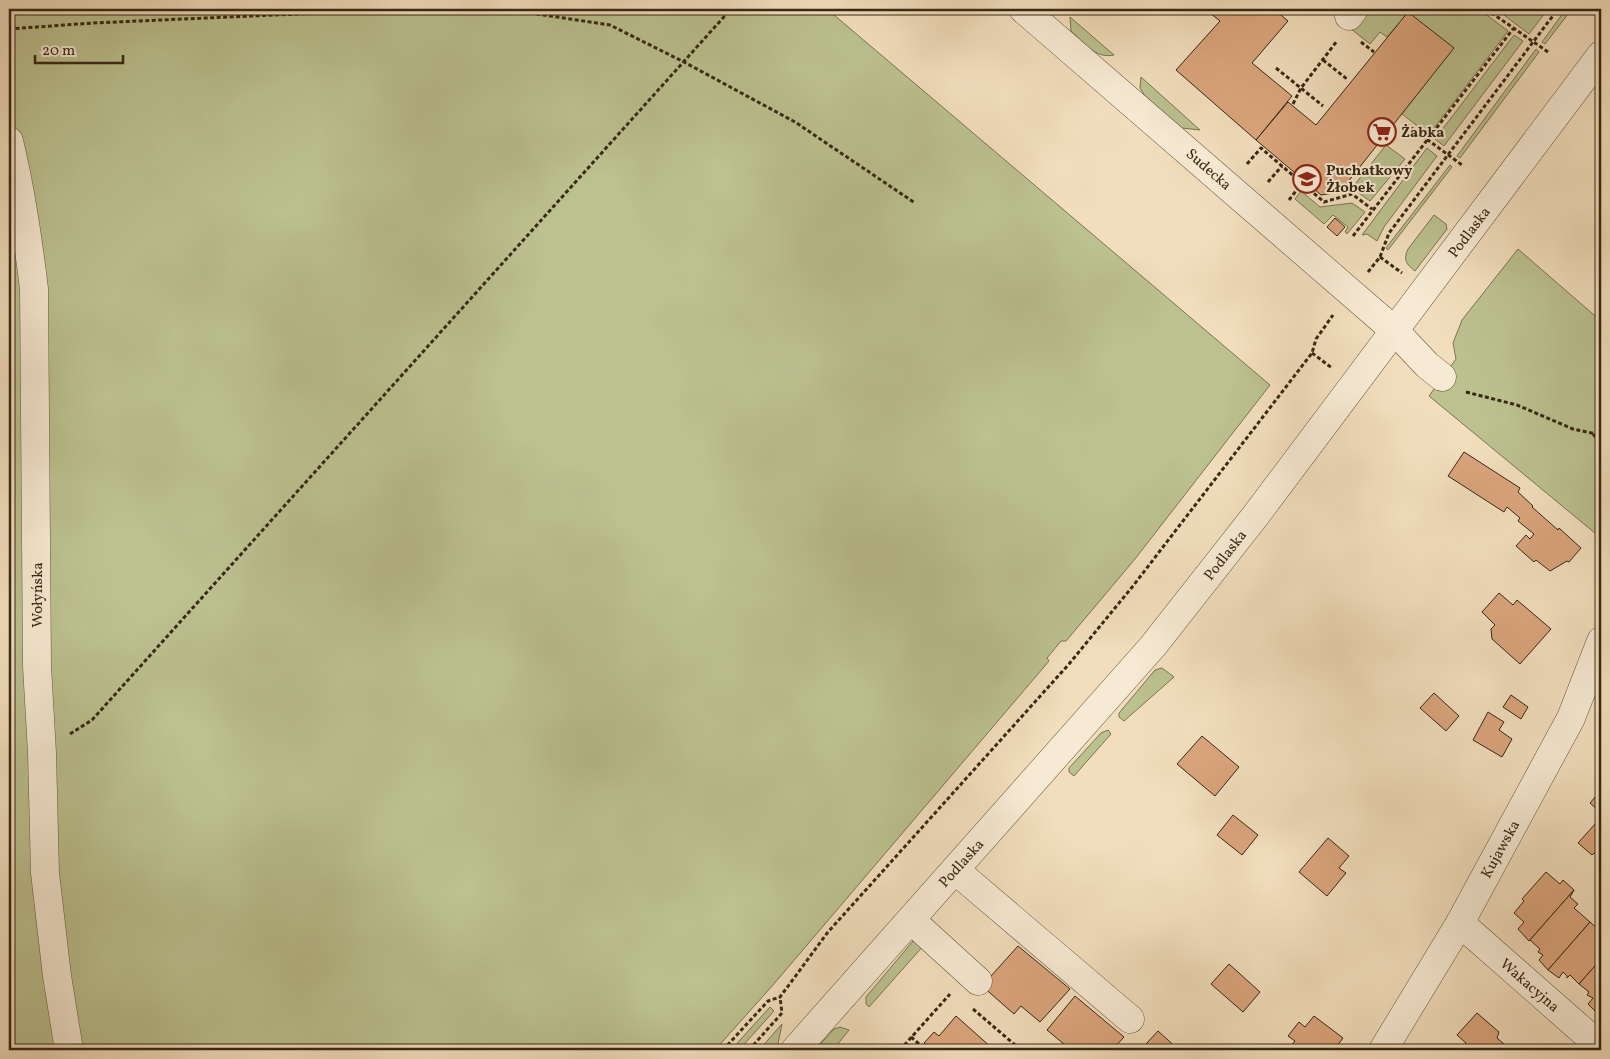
<svg xmlns="http://www.w3.org/2000/svg" width="1610" height="1059" font-family="Vollkorn,serif">
<style>
.green{fill:#bcc190;stroke:#7a7452}
.building{fill:#dba57d;stroke:#372814}
.lines{fill:none;stroke-linecap:round;stroke-linejoin:round}
.minor-casing{stroke:#66563e;stroke-width:29}
.path{stroke:#372814;stroke-width:3;stroke-dasharray:4 2.5;stroke-linecap:butt}
.minor{stroke:#f7ead4;stroke-width:28}
.labels{text-anchor:middle;stroke-width:4;stroke-linejoin:round;paint-order:stroke}
.poi-label{font-size:15px;font-weight:bold;fill:#372814;stroke:#f7ead4;text-anchor:start}
.street-label{font-size:15px;fill:#372814;stroke:#f7ead4}
</style>
<rect width="100%" height="100%" fill="#f2debd"/>
<filter id="stains"><feTurbulence type="fractalNoise" baseFrequency=".004" numOctaves="4"/><feColorMatrix values="0 0 0 0 .2 0 0 0 0 .09 0 0 0 0 .02 0 0 0 .5 -.17"/></filter>
<radialGradient id="worn" r=".72"><stop offset=".6" stop-color="#630" stop-opacity="0"/><stop offset="1" stop-color="#630" stop-opacity=".3"/></radialGradient>
<g class="green">
<polygon points="9,9 827,9 1270,385 1135,559 1066,641 1061,641 1047,658 1049,661 773,985 715,1050 9,1050"/>
<polygon points="1367,9 1479,9 1508,31 1429,135 1402,114 1453,48 1408,13 1387,37 1380,32 1370,44 1351,29"/>
<polygon points="1496,9 1548,9 1529,34"/>
<polygon points="1566,9 1572,9 1545,44 1542,42"/>
<path d="M1070,17L1114,55C1095,59 1085,43 1071,31Z"/>
<polygon points="1514,35 1523,41 1444,146 1435,139"/>
<polygon points="1536,49 1539,52 1460,158 1457,156"/>
<polygon points="1141,77 1200,130 1182,128 1145,96 1140,88"/>
<polygon points="1386,145 1405,159 1370,201 1352,188"/>
<polygon points="1427,148 1437,156 1384,227 1377,241 1367,234 1362,235"/>
<polygon points="1450,165 1452,167 1388,250 1386,248"/>
<polygon points="1301,191 1320,207 1352,203 1365,212 1347,234 1345,232 1348,227 1333,215 1324,224 1295,199"/>
<path d="M1434,215L1446,224L1447,229L1415,271C1406,264 1403,260 1408,249Z"/>
<polygon points="1518,249 1601,321 1601,538 1429,396 1456,359 1453,343 1462,320"/>
<polygon points="1162,668 1174,677 1124,721 1119,717 1119,713 1155,670"/>
<polygon points="1108,730 1111,734 1074,776 1069,772 1069,768 1101,733"/>
<polygon points="920,940 924,945 869,1007 866,1004 866,997 913,941"/>
<polygon points="770,1007 774,1011 739,1050 731,1050"/>
<polygon points="782,1024 778,1044 772,1050 759,1050"/>
<polygon points="840,1027 849,1030 833,1050 815,1050 834,1029"/>
</g>
<g class="building">
<polygon points="1205,9 1274,9 1288,21 1252,63 1292,96 1256,140 1176,70 1220,21"/>
<polygon points="1408,12 1454,48 1340,192 1321,195 1256,140 1288,102 1316,125"/>
<polygon points="1335,218 1345,227 1337,236 1327,227"/>
<polygon points="1464,452 1520,488 1518,492 1533,506 1532,507 1558,530 1559,528 1581,548 1569,562 1567,561 1550,571 1536,560 1534,562 1516,546 1526,535 1530,539 1534,534 1518,521 1520,518 1507,507 1504,512 1448,476"/>
<polygon points="1499,593 1513,605 1517,600 1551,629 1520,664 1492,639 1491,629 1495,625 1482,612"/>
<polygon points="1434,693 1459,716 1446,731 1420,708"/>
<polygon points="1511,695 1528,707 1521,719 1503,707"/>
<polygon points="1488,712 1504,722 1499,730 1512,739 1502,757 1473,740"/>
<polygon points="1202,736 1239,767 1215,796 1177,764"/>
<polygon points="1601,790 1601,813 1590,803"/>
<polygon points="1233,815 1258,835 1242,855 1217,835"/>
<polygon points="1600,821 1601,821 1601,860 1594,853 1592,855 1578,843 1596,823"/>
<polygon points="1328,838 1349,856 1339,868 1346,873 1327,896 1299,872"/>
<polygon points="1546,872 1560,884 1563,880 1574,890 1529,941 1518,929 1524,922 1514,913 1524,901 1522,899"/>
<polygon points="1574,890 1570,897 1578,904 1574,908 1590,922 1548,970 1539,960 1543,955 1538,952 1540,949 1530,940"/>
<polygon points="1590,922 1601,932 1601,959 1579,984 1570,975 1567,978 1567,976 1563,972 1559,978 1548,970"/>
<polygon points="1018,946 1070,989 1040,1022 1021,1006 1014,1014 982,986"/>
<polygon points="1601,959 1601,1008 1597,1013 1588,1004 1593,998 1587,995 1589,992 1579,984"/>
<polygon points="1229,964 1260,992 1243,1012 1211,984"/>
<polygon points="1075,996 1124,1037 1112,1050 1061,1050 1065,1045 1047,1030"/>
<polygon points="1477,1013 1499,1032 1497,1038 1511,1050 1475,1050 1465,1044 1466,1043 1457,1035"/>
<polygon points="956,1016 992,1048 990,1050 932,1050 924,1043 934,1032 939,1036"/>
<polygon points="1314,1016 1343,1038 1334,1050 1292,1050 1289,1048 1295,1041 1288,1036 1299,1022 1305,1027"/>
<polygon points="1158,1031 1179,1050 1154,1050 1146,1044"/>
</g>
<g class="lines">
<defs>
<g id="minor">
<polyline points="1023,9 1395,331 1427,365 1442,377"/>
<polyline points="1349,16 1354,9"/>
<path d="M9,141C21,190 28,239 34,289L37,666L42,753L45,873L57,976L69,1050"/>
<polyline points="955,870 1130,1019"/>
<polyline points="911,920 978,981"/>
<polyline points="1460,923 1601,1047"/>
<polyline points="795,1050 1153,646 1256,515 1601,55"/>
<polyline points="1383,1050 1460,923 1571,718 1601,641"/>
</g>
</defs>
<use href="#minor" class="minor-casing"/>
<g class="path">
<polyline points="504,9 610,25 684,62 795,122 915,203"/>
<polyline points="1486,9 1548,52"/>
<polyline points="9,29 93,23 410,9"/>
<polyline points="1361,42 1374,52"/>
<polyline points="1323,60 1347,79"/>
<polyline points="1276,68 1323,106"/>
<polyline points="1293,104 1301,88 1337,41"/>
<polyline points="1406,124 1462,165"/>
<polyline points="1247,164 1261,148 1324,202 1352,194 1372,209"/>
<polyline points="1268,182 1282,166"/>
<polyline points="1289,200 1302,183"/>
<polyline points="1353,236 1513,29"/>
<polyline points="1380,257 1402,273"/>
<polyline points="1368,272 1380,257 1389,233 1558,9"/>
<polyline points="1312,353 1332,368"/>
<polyline points="1466,392 1517,405 1573,429 1601,435"/>
<polyline points="1593,434 1601,443"/>
<polyline points="70,734 92,720 731,9"/>
<polyline points="973,1009 1021,1050"/>
<polyline points="911,1037 926,1050"/>
<polyline points="723,1050 768,1001 780,997 828,932 1069,664 1133,586 1312,353 1316,339 1333,315"/>
<polyline points="749,1050 782,1013 780,997"/>
<polyline points="900,1050 950,994"/>
</g>
<use href="#minor" class="minor"/>
</g>
<defs>
<symbol id="supermarket-ring" viewBox="-11 -11 22 22"><circle r="9.5" fill="#f7ead4" stroke="#8f2418" stroke-width="1.5"/><path d="M-6-5.5h2.5l.6 2H6L4.5 2H-2.5L-4.4-4H-6ZM-1.5 3.2a1.3 1.3 0 1 0 .1 0ZM3 3.2a1.3 1.3 0 1 0 .1 0Z" fill="#8f2418"/></symbol>
<symbol id="school-ring" viewBox="-11 -11 22 22"><circle r="9.5" fill="#f7ead4" stroke="#8f2418" stroke-width="1.5"/><path d="M0-5L7-2L0 1L-7-2ZM-4 1L0 2.5L4 1V4Q0 6-4 4Z" fill="#8f2418"/></symbol>
</defs>
<g fill-rule="evenodd">
<use href="#supermarket-ring" x="1366" y="116" width="32" height="32"/>
<use href="#school-ring" x="1291" y="163" width="32" height="32"/>
</g>
<g class="labels">
<g class="poi-label">
<text x="1401" y="137">Żabka</text>
<text x="1326" y="175">Puchatkowy<tspan x="1326" dy="17">Żłobek</tspan></text>
</g>
<g class="street-label">
<text transform="translate(1209 169) rotate(41)" y="5">Sudecka</text>
<text transform="translate(1469 232) rotate(-53)" y="5">Podlaska</text>
<text transform="translate(1225 555) rotate(-52)" y="5">Podlaska</text>
<text transform="translate(37 595) rotate(-90)" y="5">Wołyńska</text>
<text transform="translate(1500 849) rotate(-61)" y="5">Kujawska</text>
<text transform="translate(961 863) rotate(-48)" y="5">Podlaska</text>
<text transform="translate(1530 985) rotate(41)" y="5">Wakacyjna</text>
</g>
</g>
<rect width="1610" height="1059" fill="none" stroke="#f2debd" stroke-width="30"/>
<rect x="10" y="10" width="1590" height="1039" fill="none" stroke="#372814" stroke-width="2.5"/>
<rect x="15" y="15" width="1580" height="1029" fill="none" stroke="#372814"/>
<path d="M35 55v8h88v-8" fill="none" stroke="#372814" stroke-width="2.5"/>
<text x="42" y="55" font-size="15" fill="#372814" stroke="#f7ead4" stroke-width="4" paint-order="stroke">20 m</text>
<rect width="100%" height="100%" filter="url(#stains)"/>
<rect width="100%" height="100%" fill="url(#worn)"/>
</svg>
